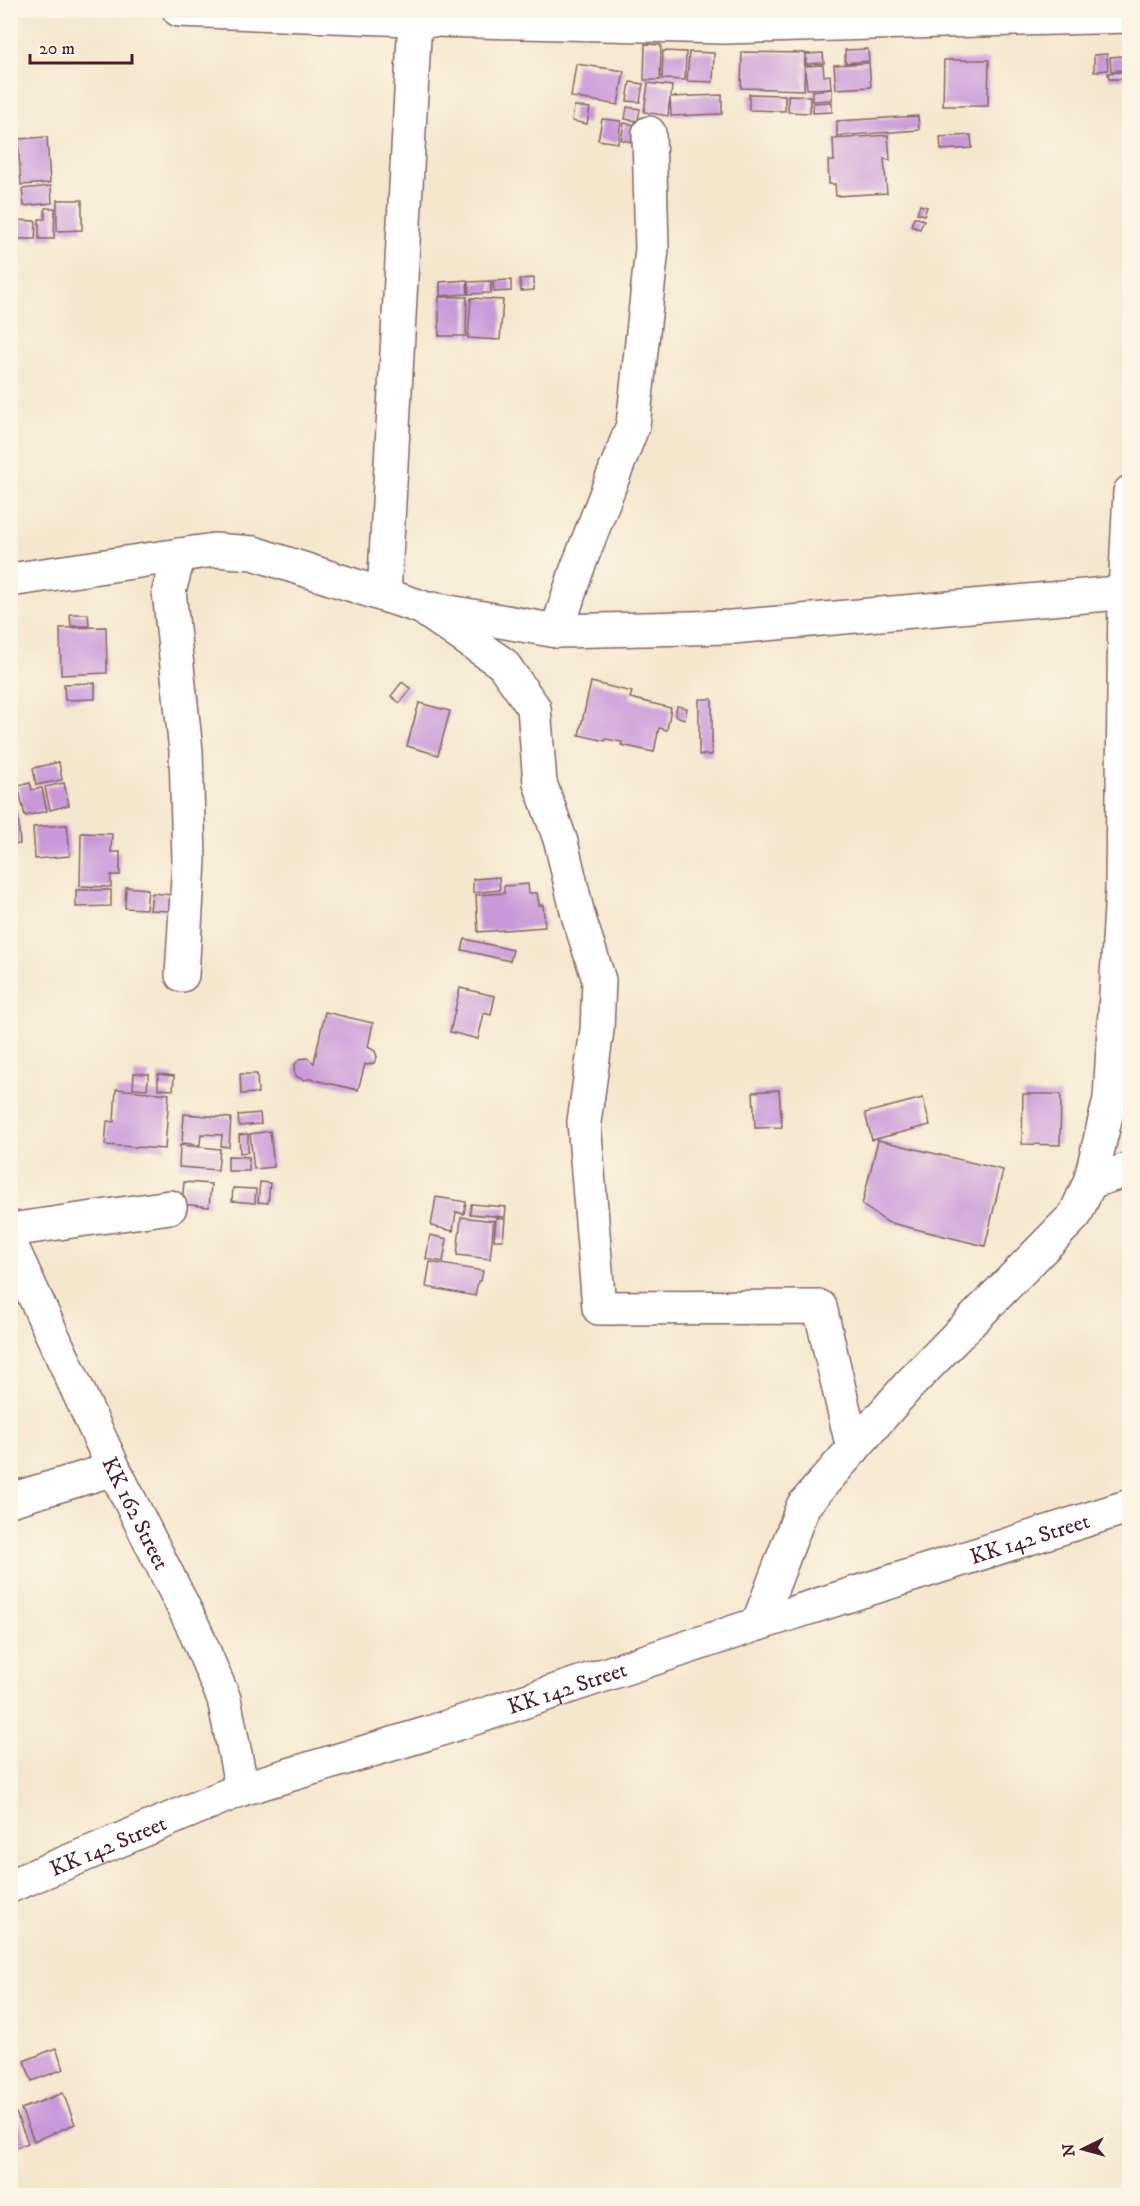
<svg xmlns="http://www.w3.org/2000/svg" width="1140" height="2206" font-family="'IM FELL DW Pica',serif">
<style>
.building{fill:#c898d9}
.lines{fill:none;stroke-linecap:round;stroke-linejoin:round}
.minor-casing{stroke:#866564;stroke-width:36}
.minor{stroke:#fff;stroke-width:33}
.labels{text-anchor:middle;stroke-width:4.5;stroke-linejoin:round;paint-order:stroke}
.street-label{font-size:22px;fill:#4a1f2b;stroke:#fcf5e5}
</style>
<rect width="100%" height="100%" fill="#fcf5e5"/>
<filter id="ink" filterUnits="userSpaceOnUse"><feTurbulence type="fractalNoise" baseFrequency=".0167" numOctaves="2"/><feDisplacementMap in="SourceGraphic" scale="12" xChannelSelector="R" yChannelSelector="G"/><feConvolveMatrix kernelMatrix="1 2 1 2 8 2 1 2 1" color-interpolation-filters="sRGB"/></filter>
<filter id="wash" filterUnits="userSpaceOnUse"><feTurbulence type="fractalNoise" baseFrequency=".008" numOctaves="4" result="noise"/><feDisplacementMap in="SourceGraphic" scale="24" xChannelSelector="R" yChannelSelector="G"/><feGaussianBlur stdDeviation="1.35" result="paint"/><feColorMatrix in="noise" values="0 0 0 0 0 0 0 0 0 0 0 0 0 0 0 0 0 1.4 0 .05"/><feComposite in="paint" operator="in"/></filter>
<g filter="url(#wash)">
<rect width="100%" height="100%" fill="#f5e7ce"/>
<g id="blocks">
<g class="building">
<polygon points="645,44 661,45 660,80 644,80"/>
<polygon points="868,49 869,61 845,63 845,50"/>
<polygon points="663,51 686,52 685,80 662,79"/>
<polygon points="689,52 714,53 713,82 687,81"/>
<polygon points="742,52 805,53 804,90 741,88"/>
<polygon points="823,53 824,63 806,64 806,54"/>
<polygon points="1107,54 1108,70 1094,72 1094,55"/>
<polygon points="1123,56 1124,70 1111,71 1110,57"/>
<polygon points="944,60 989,60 988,106 943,106"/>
<polygon points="869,63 871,87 836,89 834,65"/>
<polygon points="576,64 624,71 618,105 571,97"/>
<polygon points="823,65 824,76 830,75 831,88 807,89 805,66"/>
<polygon points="1122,72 1123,79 1109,79 1108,73"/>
<polygon points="630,82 643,84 640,102 627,101"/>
<polygon points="648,83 672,86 671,97 722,95 722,114 671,116 670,98 668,116 644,112"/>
<polygon points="832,89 832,100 812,101 812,91"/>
<polygon points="749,94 785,95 785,111 749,110"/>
<polygon points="788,95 810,96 810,113 788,112"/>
<polygon points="832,102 832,112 813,113 813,103"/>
<polygon points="574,106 590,108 587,124 572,121"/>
<polygon points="627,107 640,109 638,121 625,119"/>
<polygon points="918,116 919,130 837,136 837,121"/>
<polygon points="602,119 621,121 618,143 598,140"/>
<polygon points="624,123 635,125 632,142 621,140"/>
<polygon points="888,135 890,160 884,159 887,193 836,196 835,184 829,184 828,161 834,161 833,139"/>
<polygon points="971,135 972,148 941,150 940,137"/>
<polygon points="47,137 50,183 21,185 18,139"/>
<polygon points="51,186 52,203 24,206 22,189"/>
<polygon points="57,200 82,200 82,230 57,231"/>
<polygon points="920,205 927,207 924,215 917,213"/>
<polygon points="45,208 55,208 54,239 39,239 39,219 45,219"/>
<polygon points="914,217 924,220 920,229 911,226"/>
<polygon points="13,220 36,221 35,239 13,239"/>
<polygon points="534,278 534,290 521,291 520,279"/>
<polygon points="467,280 468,294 440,296 440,282"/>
<polygon points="511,280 511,291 494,292 493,281"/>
<polygon points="491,281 491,293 469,294 468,282"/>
<polygon points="439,297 467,297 466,336 439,336"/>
<polygon points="471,298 503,300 500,340 468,338"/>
<polygon points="70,614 88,614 89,626 71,626"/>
<polygon points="106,627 107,673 61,675 60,628"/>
<polygon points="402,682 411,689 400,703 391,696"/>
<polygon points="591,682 632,692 630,698 671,708 667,730 659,728 654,752 621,745 622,742 606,739 605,741 579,735"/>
<polygon points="95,683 95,699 65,700 64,684"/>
<rect x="699" y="699" width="13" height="56"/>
<polygon points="419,703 450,711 438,755 407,746"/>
<polygon points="677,706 687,708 685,719 675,716"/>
<polygon points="59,762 62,780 36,785 33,768"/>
<polygon points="30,783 32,790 42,788 47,811 25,816 18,786"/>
<polygon points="64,783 69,805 50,810 45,787"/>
<polygon points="10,814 18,814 20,844 10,845"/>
<polygon points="67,825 70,856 35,859 33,827"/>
<polygon points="81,833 112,834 111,852 120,852 120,875 111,875 111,887 80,886"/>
<polygon points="499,877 500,890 473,893 473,879"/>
<polygon points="528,884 529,893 537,893 539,905 543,905 545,927 478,932 476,895 504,893 504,886"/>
<polygon points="126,887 148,889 146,909 125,908"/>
<polygon points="76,890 111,890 111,906 76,907"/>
<polygon points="152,893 172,895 171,911 150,910"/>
<polygon points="465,939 513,950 510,961 462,950"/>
<polygon points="460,988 495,996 491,1015 484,1013 478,1039 450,1032"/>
<polygon points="325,1012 373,1023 368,1047 375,1051 377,1057 374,1063 367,1065 365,1064 358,1090 310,1079 304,1080 297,1077 294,1071 295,1064 300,1059 307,1058 314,1063"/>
<polygon points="134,1073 149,1074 147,1089 133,1088"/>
<polygon points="158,1074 174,1076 173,1090 158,1089"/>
<polygon points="240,1074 257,1074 258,1093 241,1094"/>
<polygon points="116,1089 169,1094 165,1149 105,1145 107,1121 114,1122"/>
<polygon points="779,1090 782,1127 755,1128 753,1092"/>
<polygon points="1023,1094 1061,1094 1060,1145 1022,1144"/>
<polygon points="923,1098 930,1125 872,1140 865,1113"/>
<polygon points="260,1113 261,1124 239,1126 238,1115"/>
<polygon points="184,1114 231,1118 229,1147 221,1146 222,1135 201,1134 200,1145 182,1143"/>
<polygon points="270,1131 274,1167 254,1169 250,1134"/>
<polygon points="248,1134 248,1152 240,1153 239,1135"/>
<polygon points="878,1140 1003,1170 985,1246 887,1222 862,1205"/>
<polygon points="180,1145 220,1149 218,1170 179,1167"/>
<polygon points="228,1156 249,1157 249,1171 228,1171"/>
<polygon points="184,1182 211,1184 209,1207 182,1204"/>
<polygon points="260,1182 270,1183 268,1203 258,1202"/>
<polygon points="233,1188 256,1189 255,1203 232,1201"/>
<polygon points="436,1197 466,1202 464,1214 456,1212 453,1231 431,1226"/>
<polygon points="471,1204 506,1207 505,1217 470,1214"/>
<polygon points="461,1217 494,1221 490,1259 457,1255"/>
<polygon points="496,1218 505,1219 503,1240 494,1240"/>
<polygon points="430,1235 447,1239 443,1262 426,1259"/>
<polygon points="430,1262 483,1271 481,1281 478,1281 475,1296 426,1287"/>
<polygon points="56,2048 64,2069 32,2081 24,2061"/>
<polygon points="63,2093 75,2124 34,2141 21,2109"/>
<polygon points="16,2113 28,2143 10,2150 10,2115"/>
</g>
</g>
</g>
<g filter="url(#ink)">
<use href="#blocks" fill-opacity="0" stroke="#866564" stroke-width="1.5"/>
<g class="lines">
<defs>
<g id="minor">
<polyline points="179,10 436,20 724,27 1130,16"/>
<polyline points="179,555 169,591 186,751 189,861 182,975"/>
<polyline points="10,580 214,550 253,553 421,607 503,664 534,708 540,783 561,842 578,915 599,980 597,1030 584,1122 599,1308 820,1307 853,1449"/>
<polyline points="384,595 415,19"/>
<polyline points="432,609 557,631 732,627 1130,592"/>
<polyline points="557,631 576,572 633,425 652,249 649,133"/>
<polyline points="1090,1182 1130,1169"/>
<polyline points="10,1230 170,1207"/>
<path id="s1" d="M10,1243L114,1469L193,1626L224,1699L242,1789"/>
<polyline points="10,1500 114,1469"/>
<polyline points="758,1624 803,1506 907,1387 1075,1215 1090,1182 1110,1099 1122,890 1125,593 1130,492"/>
<path id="s2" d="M10,1886L242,1789L429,1733L758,1624L1130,1506"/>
</g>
</defs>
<use href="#minor" class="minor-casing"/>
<use href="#minor" class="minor"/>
</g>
</g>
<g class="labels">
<g class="street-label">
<text dy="8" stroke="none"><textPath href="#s1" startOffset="298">KK 162 Street</textPath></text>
<text dy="8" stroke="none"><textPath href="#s2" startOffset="1078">KK 142 Street</textPath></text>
<text dy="8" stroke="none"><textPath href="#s2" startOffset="592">KK 142 Street</textPath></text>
<text dy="8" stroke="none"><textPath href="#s2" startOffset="106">KK 142 Street</textPath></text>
</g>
</g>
<rect width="1140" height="2206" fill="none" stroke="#fcf5e5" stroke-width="36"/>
<g transform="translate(1083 2149) rotate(265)" stroke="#fcf5e5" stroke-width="4.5" paint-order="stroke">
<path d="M0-4.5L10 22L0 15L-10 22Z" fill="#4a1f2b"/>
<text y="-9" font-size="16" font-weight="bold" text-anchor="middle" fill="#4a1f2b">N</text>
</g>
<path d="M30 54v9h102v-9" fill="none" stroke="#4a1f2b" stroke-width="3"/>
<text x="39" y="54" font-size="18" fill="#4a1f2b" stroke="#fcf5e5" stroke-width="4.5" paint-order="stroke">20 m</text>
</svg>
